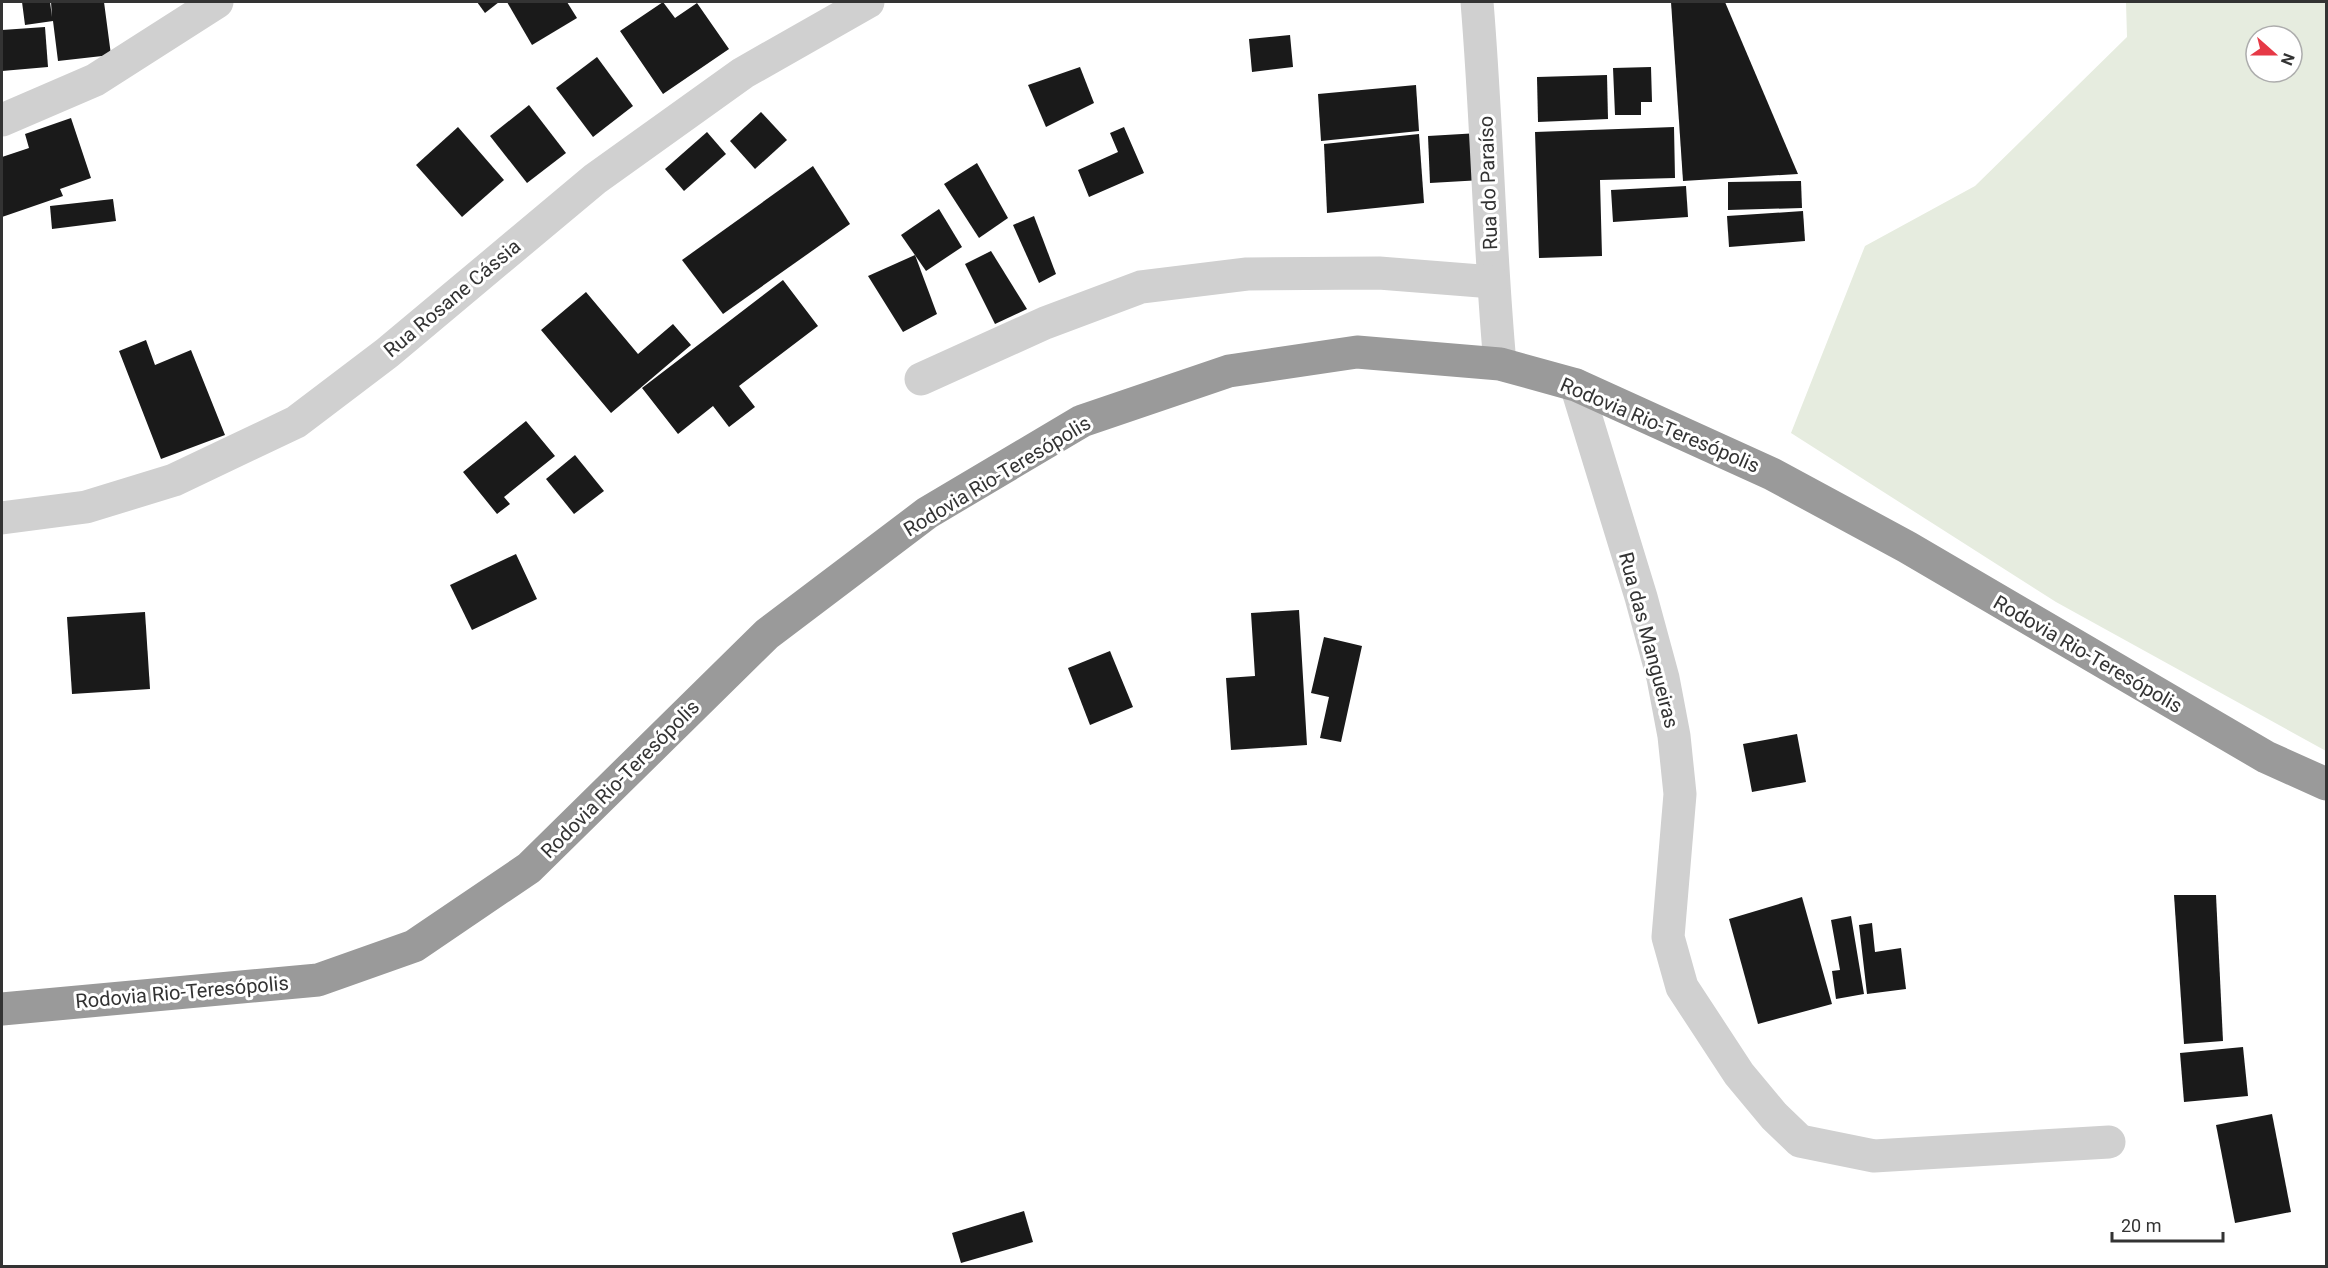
<svg xmlns="http://www.w3.org/2000/svg" width="2328" height="1268" font-family="Roboto,sans-serif">
<style>
.green{fill:#e6ecdf;fill-rule:evenodd}
.building{fill:#1a1a1a}
.lines{fill:none;stroke-linecap:round;stroke-linejoin:round}
.street{stroke:#d0d0d0;stroke-width:33}
.highway{stroke:#9a9a9a;stroke-width:33}
.labels{text-anchor:middle;stroke-width:6;stroke-linejoin:round;paint-order:stroke}
.street-label{font-size:20px;fill:#333;stroke:#fff}
</style>
<rect width="100%" height="100%" fill="#fff"/>
<path class="green" d="M2126,2H2326V751L2056,602L1791,433L1865,246L1975,186L2127,37ZM2256,36H2292V72H2256Z"/>
<g class="building">
<polygon points="22,2 50,2 52,17 51,2 104,2 111,55 58,61 53,21 25,25"/>
<polygon points="477,2 499,2 485,13"/>
<polygon points="507,2 567,2 577,18 532,45"/>
<polygon points="663,2 675,18 697,3 729,49 663,94 620,31"/>
<polygon points="1671,2 1725,2 1798,174 1683,181"/>
<polygon points="45,27 48,67 2,71 2,30"/>
<polygon points="1290,35 1293,67 1252,72 1249,39"/>
<polygon points="597,57 633,106 593,137 556,88"/>
<polygon points="1080,67 1094,103 1046,127 1028,85"/>
<polygon points="1651,67 1652,102 1641,102 1641,115 1615,115 1613,68"/>
<polygon points="1607,75 1608,119 1538,122 1537,77"/>
<polygon points="1416,85 1419,131 1321,141 1318,94"/>
<polygon points="529,105 566,153 527,183 490,136"/>
<polygon points="761,112 787,140 755,169 730,141"/>
<polygon points="71,118 91,178 60,189 63,196 2,217 2,157 29,148 25,134"/>
<polygon points="458,127 504,180 462,217 416,165"/>
<polygon points="1124,127 1144,173 1089,197 1078,170 1118,152 1110,133"/>
<polygon points="1674,127 1675,178 1600,180 1602,256 1539,258 1535,132"/>
<polygon points="707,132 726,154 684,191 665,169"/>
<polygon points="1479,133 1482,180 1430,183 1428,136"/>
<polygon points="1419,134 1424,203 1327,213 1324,144"/>
<polygon points="977,163 1008,218 979,238 944,184"/>
<polygon points="813,166 850,224 723,314 682,260"/>
<polygon points="1801,181 1802,208 1728,210 1728,182"/>
<polygon points="1686,186 1688,217 1613,222 1611,190"/>
<polygon points="113,199 116,221 52,229 50,206"/>
<polygon points="939,209 962,247 926,271 901,235"/>
<polygon points="1803,211 1805,241 1729,247 1727,216"/>
<polygon points="1034,216 1056,274 1039,283 1013,225"/>
<polygon points="991,251 1027,309 995,324 965,264"/>
<polygon points="915,255 937,314 903,332 868,276"/>
<polygon points="783,280 818,326 739,386 755,407 729,427 713,406 678,434 642,388"/>
<polygon points="586,292 638,354 673,324 691,345 611,413 541,330"/>
<polygon points="146,340 155,365 191,350 225,435 161,459 119,351"/>
<polygon points="526,421 555,456 504,497 510,504 497,514 463,472"/>
<polygon points="575,455 604,491 574,514 546,479"/>
<polygon points="516,554 537,599 472,630 450,585"/>
<polygon points="1299,610 1307,745 1231,750 1226,678 1255,676 1251,613"/>
<polygon points="145,612 150,689 72,694 67,617"/>
<polygon points="1324,637 1362,646 1341,742 1320,738 1329,697 1311,693"/>
<polygon points="1110,651 1133,707 1090,725 1068,668"/>
<polygon points="1797,734 1806,782 1752,792 1743,744"/>
<polygon points="2174,895 2216,895 2223,1041 2184,1044"/>
<polygon points="1802,897 1832,1004 1758,1024 1729,919"/>
<polygon points="1851,916 1864,994 1836,999 1832,971 1840,970 1831,920"/>
<polygon points="1872,923 1875,952 1901,948 1906,989 1867,994 1859,925"/>
<polygon points="2243,1047 2248,1096 2184,1102 2180,1053"/>
<polygon points="2272,1114 2291,1212 2235,1223 2216,1125"/>
<polygon points="1024,1211 1033,1242 961,1263 952,1233"/>
</g>
<g class="lines">
<g class="street">
<path d="M1477,2C1487,122 1489,243 1500,364"/>
<polyline points="2,120 95,80 217,2"/>
<polyline points="921,379 1045,323 1141,287 1247,274 1379,273 1493,282"/>
<polyline points="1576,385 1641,597 1663,678 1674,736 1680,794 1668,937 1682,987 1739,1074 1774,1116 1800,1141 1874,1156 2109,1142"/>
<polyline points="2,518 86,507 174,480 296,422 387,353 595,179 743,73 868,2"/>
</g>
<polyline class="highway" points="2,1009 318,980 414,946 529,868 767,634 927,513 1082,421 1229,371 1357,352 1500,364 1576,385 1772,474 1907,547 2266,757 2326,784"/>
</g>
<g class="labels">
<g class="street-label">
<text transform="translate(1488 183) rotate(-92)" y="7">Rua do Paraíso</text>
<text transform="translate(452 298) rotate(-40)" y="7">Rua Rosane Cássia</text>
<text transform="translate(1660 425) rotate(23)" y="7">Rodovia Rio-Teresópolis</text>
<text transform="translate(997 476) rotate(-31)" y="7">Rodovia Rio-Teresópolis</text>
<text transform="translate(1649 640) rotate(75)" y="7">Rua das Mangueiras</text>
<text transform="translate(2088 654) rotate(30)" y="7">Rodovia Rio-Teresópolis</text>
<text transform="translate(620 779) rotate(-45)" y="7">Rodovia Rio-Teresópolis</text>
<text transform="translate(182 992) rotate(-5)" y="7">Rodovia Rio-Teresópolis</text>
</g>
</g>
<rect width="2328" height="1268" fill="none" stroke="#333333" stroke-width="6"/>
<g transform="translate(2274 54) rotate(111)"><circle r="28" fill="#ffffff" stroke="#adadad" stroke-width="1.5"/>
<path d="M0-4.5L10 22L0 15L-10 22Z" fill="#e63946"/>
<text y="-9" font-size="16" font-weight="bold" text-anchor="middle" fill="#333333">N</text>
</g>
<path d="M2112 1232v9h111v-9" fill="none" stroke="#333333" stroke-width="3"/>
<text x="2121" y="1232" font-size="18" fill="#333333" stroke="#ffffff" stroke-width="4.5" paint-order="stroke">20 m</text>
</svg>
